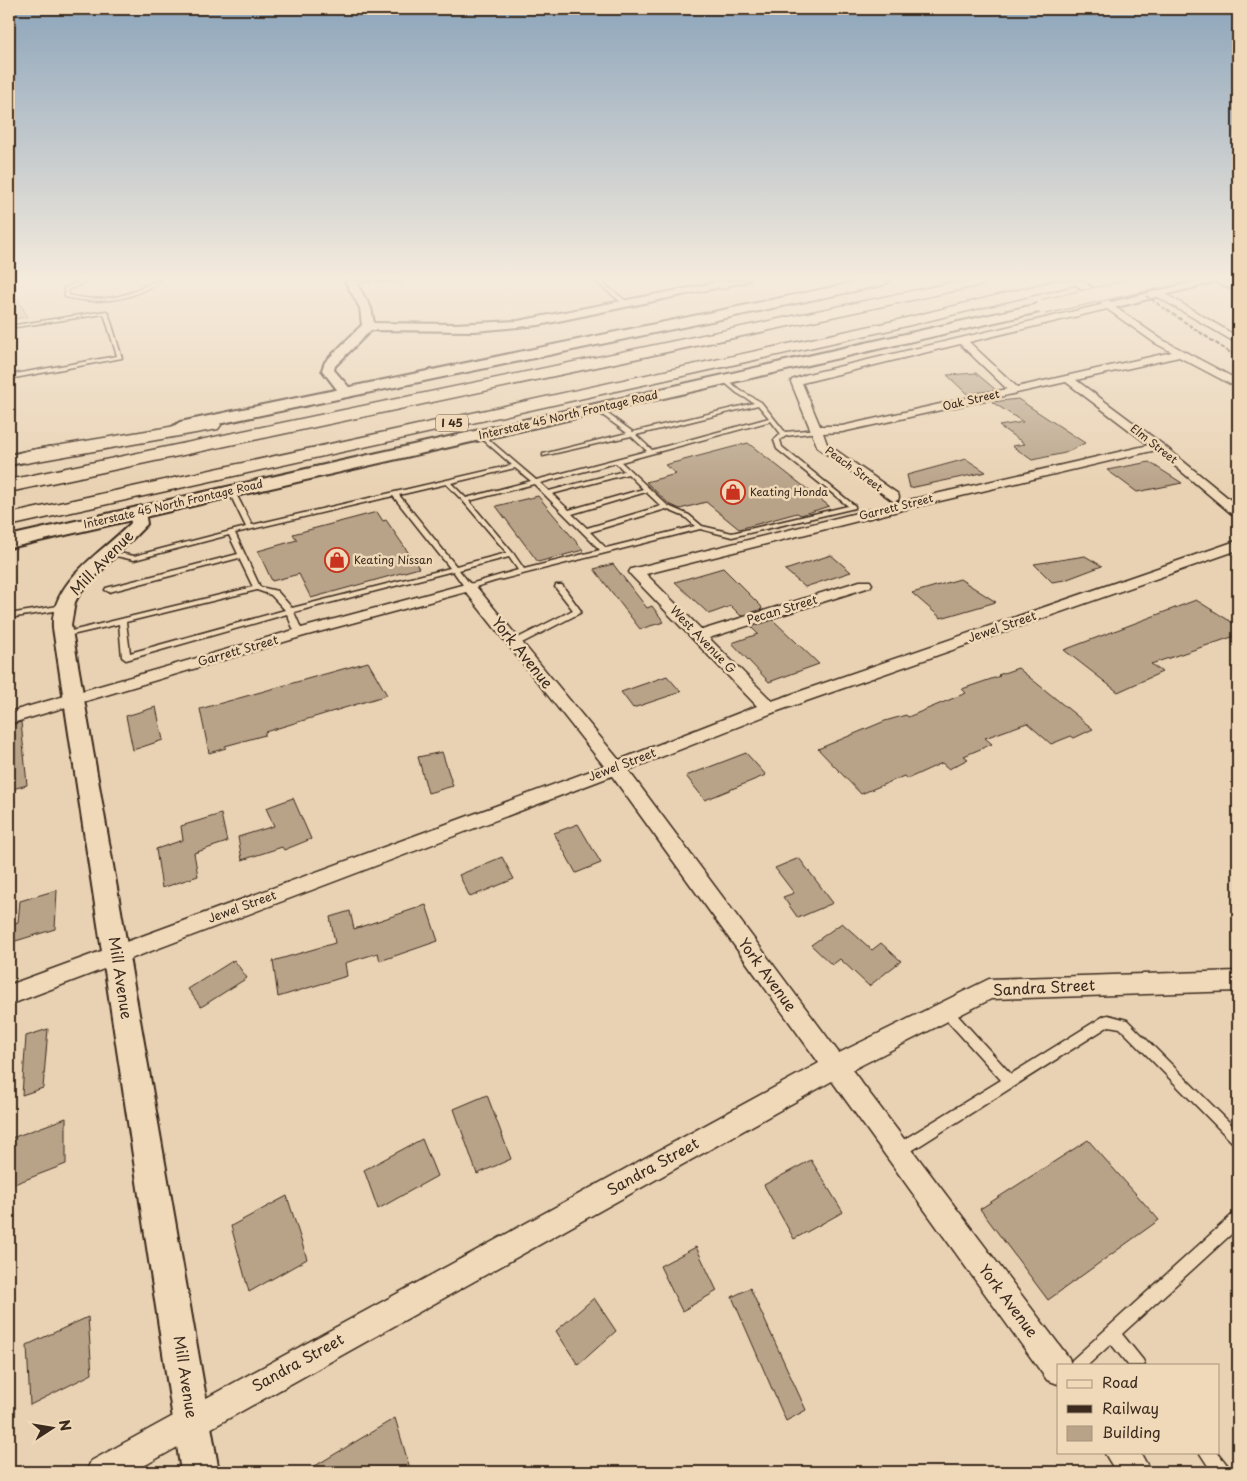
<svg xmlns="http://www.w3.org/2000/svg" width="1247" height="1481" font-family="'Playpen Sans',sans-serif">
<style>
.green{fill:#ccb69a;stroke:#84705c}
.building{fill:#b8a389;stroke:#3b2a1e}
.lines{fill:none;stroke-linecap:round;stroke-linejoin:round}
.service-casing{stroke:#3b2a1e;stroke-width:3}
.minor-casing{stroke:#3b2a1e;stroke-width:3}
.tertiary-casing{stroke:#3b2a1e;stroke-width:4}
.secondary-casing{stroke:#3b2a1e;stroke-width:4}
.motorway-casing{stroke:#3b2a1e;stroke-width:3}
.service{fill:#f0d9b9;fill-rule:evenodd}
.minor{fill:#f0d9b9;fill-rule:evenodd}
.tertiary{fill:#f0d9b9;fill-rule:evenodd}
.secondary{fill:#f0d9b9;fill-rule:evenodd}
.motorway{fill:#f0d9b9;fill-rule:evenodd}
.rail{stroke:#3b2a1e;stroke-width:2;stroke-dasharray:4.5 2;stroke-linecap:butt}
.secondary-bridge-casing{stroke:#3b2a1e;stroke-width:16;stroke-linecap:butt}
.secondary-bridge{stroke:#f0d9b9;stroke-width:14}
.labels{text-anchor:middle;stroke-width:5;stroke-linejoin:round;paint-order:stroke}
.far-street-label{font-size:11px;fill:#3b2a1e;stroke:#f0d9b9}
.shield{fill:#f0d9b9;stroke:#715e4c;stroke-width:1}
.shield-label{font-size:11px;font-weight:bold;fill:#3b2a1e}
.far-poi-label{font-size:11px;fill:#3b2a1e;stroke:#f0d9b9;text-anchor:start}
.street-label{font-size:12px;fill:#3b2a1e;stroke:#f0d9b9}
.near-street-label{font-size:15px;fill:#3b2a1e;stroke:#f0d9b9}
</style>
<rect width="100%" height="100%" fill="#e9d2b3"/>
<filter id="ink" filterUnits="userSpaceOnUse"><feTurbulence type="fractalNoise" baseFrequency=".02" numOctaves="2"/><feDisplacementMap in="SourceGraphic" scale="10" xChannelSelector="R" yChannelSelector="G"/><feConvolveMatrix kernelMatrix="1 2 1 2 8 2 1 2 1" color-interpolation-filters="sRGB"/></filter>
<g filter="url(#ink)">
<polygon class="green" points="9,285 28,317 9,320"/>
<g class="building">
<polygon points="976,373 996,390 967,394 947,375"/>
<polygon points="1018,399 1085,443 1065,453 1032,460 1012,446 1025,444 999,426 1023,422 992,402"/>
<polygon points="748,443 829,506 801,515 797,513 739,529 706,502 680,509 669,504 646,482 676,474 665,465"/>
<polygon points="966,459 986,472 910,488 907,475"/>
<polygon points="1149,462 1182,483 1137,492 1107,470"/>
<polygon points="538,496 583,550 538,562 496,506"/>
<polygon points="377,512 383,521 386,520 419,568 311,598 299,574 272,581 258,551 297,540 293,534"/>
<polygon points="831,555 851,572 805,587 785,570"/>
<polygon points="1085,556 1102,566 1065,580 1052,582 1034,564"/>
<polygon points="613,564 647,608 652,606 664,622 640,629 594,569"/>
<polygon points="723,568 761,606 762,609 741,616 731,606 709,614 675,582"/>
<polygon points="960,579 996,602 941,618 912,593"/>
<polygon points="1196,600 1238,626 1238,635 1151,664 1162,672 1118,692 1064,650"/>
<polygon points="773,620 819,664 769,682 732,643 758,634 751,627"/>
<polygon points="368,662 387,695 265,732 265,735 225,746 226,748 209,753 200,709"/>
<polygon points="1018,668 1093,729 1074,738 1071,736 1051,744 1027,723 985,738 992,744 964,756 968,759 949,769 942,763 907,779 904,776 861,794 818,749 885,721 906,715 908,717 966,693 962,689 1000,676 998,675"/>
<polygon points="667,676 681,692 633,708 621,692"/>
<polygon points="156,707 163,740 133,750 126,716"/>
<polygon points="21,722 27,785 9,790 9,726"/>
<polygon points="442,752 453,786 428,793 418,757"/>
<polygon points="746,753 766,775 705,800 686,776"/>
<polygon points="293,798 311,839 284,850 282,847 242,860 238,837 274,826 266,808"/>
<polygon points="221,814 227,842 194,853 198,876 162,888 156,849 183,840 181,826"/>
<polygon points="578,824 601,863 576,873 554,833"/>
<polygon points="502,857 514,879 470,897 459,875"/>
<polygon points="799,858 833,903 798,918 783,897 794,893 775,868"/>
<polygon points="57,890 55,929 9,943 9,925 18,922 20,901"/>
<polygon points="426,905 438,941 380,961 378,953 345,963 347,976 278,997 273,961 335,943 330,917 350,911 354,929"/>
<polygon points="842,923 872,950 881,943 901,961 869,986 840,959 832,965 811,945"/>
<polygon points="234,960 247,978 201,1007 188,989"/>
<polygon points="48,1029 43,1088 22,1095 26,1036"/>
<polygon points="487,1095 511,1159 477,1174 454,1109"/>
<polygon points="66,1118 66,1164 9,1186 9,1139"/>
<polygon points="422,1139 437,1176 378,1209 364,1170"/>
<polygon points="1088,1140 1159,1220 1048,1300 980,1209"/>
<polygon points="811,1160 843,1212 794,1239 764,1185"/>
<polygon points="287,1196 307,1259 249,1292 231,1226"/>
<polygon points="696,1247 717,1291 682,1311 660,1266"/>
<polygon points="750,1288 806,1410 786,1421 732,1297"/>
<polygon points="594,1298 616,1331 578,1365 556,1331"/>
<polygon points="88,1317 92,1374 30,1405 27,1345"/>
<polygon points="395,1418 411,1472 305,1472"/>
</g>
<g class="lines">
<defs>
<g id="service">
<path d="M80,281H87L68,290L69,295C91,301 113,300 135,291C143,288 151,281 160,281C132,301 98,305 65,297L64,288Z"/>
<polygon points="359,281 371,281 352,285 350,284"/>
<polygon points="377,281 402,281 400,282"/>
<polygon points="595,281 600,281 630,304 630,306 626,306"/>
<polygon points="106,311 108,312 122,358 9,379 9,375 117,356 104,314 9,328 9,326"/>
<path d="M725,378L741,391L761,402L785,432L819,429L820,430L817,432L786,436L780,440L782,447L855,506V508L732,537L700,529L495,581L469,589H466L453,571L294,612L303,633L299,635L295,633L287,614L126,660L122,657L119,624L63,637L59,635L63,633L253,587L239,558L109,592L105,590L106,588L238,554L229,535L134,560L107,554L106,553L109,551L134,556L246,527L228,490L229,489L234,490L252,525L512,465L479,436V434L481,433L536,480L647,451L631,436L543,456V454L627,433L594,409V407H598L633,432L754,403L737,393L723,381V379ZM758,405L769,418L652,450L636,435ZM771,421L781,434L774,440L777,449L848,506L732,533L702,526L689,515L668,506L621,462ZM616,463L624,471L549,491L540,483ZM515,468L531,481L466,498L451,483ZM628,474L643,489L569,510L552,494ZM446,484L463,501L507,553L456,566L399,495ZM534,484L600,550L524,569L513,553L469,501ZM646,492L661,506L587,528L572,514ZM393,496L450,568L292,608L277,591L260,587L235,533ZM666,509L685,517L695,526L606,548L590,532ZM509,557L518,570L470,584L459,570ZM257,590L271,595L285,610L130,653L126,622Z"/>
<polygon points="556,585 562,585 581,611 580,613 518,645 512,645 511,643 512,641 573,610 555,587"/>
<polygon points="64,605 68,607 67,609 9,618 9,614"/>
<polygon points="946,1006 950,1007 1011,1074 1104,1016 1108,1015 1127,1020 1238,1131 1238,1146 1234,1144 1120,1028 1109,1026 905,1155 900,1156 895,1155 894,1150 895,1145 1001,1080 942,1015 940,1011 942,1007"/>
<polygon points="1238,1212 1238,1228 1122,1334 1143,1360 1145,1365 1128,1365 1111,1344 1088,1365 1070,1365 1072,1360 1233,1214"/>
<polygon points="1199,1452 1217,1452 1228,1466 1230,1472 1212,1472"/>
</g>
<g id="minor">
<polygon points="711,281 721,281 728,287 721,289"/>
<polygon points="1158,293 1164,293 1238,337 1238,344 1158,297"/>
<path d="M1109,303L1161,339L1238,380V387L1234,386L1179,357L1076,380L1162,444L1238,506V516L1233,515L1156,450L906,509L646,574L702,630L860,581H870L872,584L870,587L709,638L772,701L1233,542L1238,541V550L775,712L628,770L839,1053L989,979L1238,971V991L991,999L852,1070L1069,1358L1071,1365H1058V1384L1047,1380L832,1081L133,1472H86L91,1461L819,1063L612,776L9,1005V985L604,766L466,592L304,636L9,724V712L294,630L469,583L474,584L619,760L757,706L631,575L629,572L631,569L905,501L1149,445L1066,382L842,432L823,433L827,444L898,494L899,497L898,500L893,501L818,448L791,382L792,380L808,374ZM1107,309L1155,343L1172,352L1017,387L969,342ZM960,344L1007,389L842,426H820L802,383Z"/>
<polygon points="1104,1452 1140,1452 1151,1472 1116,1472"/>
</g>
<g id="tertiary">
<polygon points="345,281 355,281 371,308 374,323 454,324 518,321 726,281 749,281 539,325 475,331 371,330 335,366 334,370 354,393 347,397 342,396 322,370 325,362 362,325 360,308"/>
<polygon points="1071,281 1083,281 1111,302 1199,281 1219,281 1109,309"/>
<path d="M137,507L145,512L147,524L81,591L75,602L71,625L219,1472H181L53,628C50,581 103,552 131,523L129,512Z"/>
</g>
<g id="secondary">
<polygon points="863,281 889,281 883,285 180,432 172,427 180,422"/>
<polygon points="1217,281 1238,283 1238,291 1219,284"/>
<polygon points="1043,303 1049,307 1048,310 9,548 9,536"/>
<polygon points="50,447 56,448 58,452 56,456 9,465 9,455"/>
</g>
<g id="motorway">
<polygon points="961,281 988,281 982,285 9,492 9,480"/>
<polygon points="1055,281 1079,281 1078,284 894,329 9,526 9,514 894,321"/>
<polygon points="212,420 218,421 221,425 218,429 26,463 19,461 17,457 19,453 26,451"/>
</g>
</defs>
<use href="#service" class="service-casing"/>
<use href="#minor" class="minor-casing"/>
<use href="#tertiary" class="tertiary-casing"/>
<use href="#secondary" class="secondary-casing"/>
<use href="#motorway" class="motorway-casing"/>
<use href="#service" class="service"/>
<use href="#minor" class="minor"/>
<use href="#tertiary" class="tertiary"/>
<use href="#secondary" class="secondary"/>
<use href="#motorway" class="motorway"/>
<polyline class="rail" points="1124,281 1238,358"/>
<defs>
<polyline id="secondary-bridge" points="1043,307 1156,281"/>
</defs>
<use href="#secondary-bridge" class="secondary-bridge-casing"/>
<use href="#secondary-bridge" class="secondary-bridge"/>
</g>
</g>
<linearGradient id="sky" x2="0" y2="1"><stop stop-color="#8da5bb"/><stop offset="0.57" stop-color="#f5ebdd"/><stop offset="1" stop-color="#f5ebdd" stop-opacity="0"/></linearGradient>
<rect width="1247" height="489" fill="url(#sky)"/>
<defs>
<symbol id="shop-ring" viewBox="-11 -11 22 22"><circle r="9.5" fill="#f0d9b9" stroke="#c8321e" stroke-width="1.5"/><path d="M-5-2.5h2.3a2.7 3.5 0 0 1 5.4 0H5L5.5 6h-11ZM-1.5-2.5h3a1.5 2.3 0 0 0-3 0Z" fill="#c8321e"/></symbol>
</defs>
<g fill-rule="evenodd">
<use href="#shop-ring" x="719" y="478" width="28" height="28"/>
<use href="#shop-ring" x="323" y="546" width="28" height="28"/>
</g>
<g class="labels">
<g class="far-street-label">
<text transform="translate(971 400) rotate(-13)" y="4">Oak Street</text>
<text transform="translate(568 415) rotate(-13)" y="4">Interstate 45 North Frontage Road</text>
<text transform="translate(1154 444) rotate(38)" y="4">Elm Street</text>
<text transform="translate(854 469) rotate(36)" y="4">Peach Street</text>
<text transform="translate(173 504) rotate(-13)" y="4">Interstate 45 North Frontage Road</text>
<text transform="translate(896 507) rotate(-14)" y="4">Garrett Street</text>
</g>
<rect class="shield" x="436" y="414.5" width="32" height="17" rx="4"/>
<g class="shield-label">
<text x="452" y="427">I 45</text>
</g>
<g class="far-poi-label">
<text x="750" y="496">Keating Honda</text>
<text x="354" y="564">Keating Nissan</text>
</g>
<g class="street-label">
<text transform="translate(782 610) rotate(-17)" y="4">Pecan Street</text>
<text transform="translate(1002 627) rotate(-19)" y="4">Jewel Street</text>
<text transform="translate(703 640) rotate(46)" y="4">West Avenue G</text>
<text transform="translate(238 651) rotate(-16)" y="4">Garrett Street</text>
<text transform="translate(622 765) rotate(-21)" y="4">Jewel Street</text>
<text transform="translate(242 907) rotate(-20)" y="4">Jewel Street</text>
</g>
<g class="near-street-label">
<text transform="translate(102 563) rotate(-46)" y="5">Mill Avenue</text>
<text transform="translate(522 653) rotate(51)" y="5">York Avenue</text>
<text transform="translate(767 975) rotate(54)" y="5">York Avenue</text>
<text transform="translate(120 978) rotate(81)" y="5">Mill Avenue</text>
<text transform="translate(1044 988) rotate(-3)" y="5">Sandra Street</text>
<text transform="translate(653 1167) rotate(-29)" y="5">Sandra Street</text>
<text transform="translate(1008 1301) rotate(53)" y="5">York Avenue</text>
<text transform="translate(298 1363) rotate(-29)" y="5">Sandra Street</text>
<text transform="translate(185 1377) rotate(81)" y="5">Mill Avenue</text>
</g>
</g>
<rect width="1247" height="1481" fill="none" stroke="#f0d9b9" stroke-width="30"/>
<rect x="15" y="15" width="1217" height="1451" fill="none" stroke="#3b2a1e" stroke-width="2" filter="url(#ink)"/>
<rect x="1057" y="1364" width="162" height="90" fill="#f0d9b9" stroke="#a8937b"/>
<rect x="1067" y="1380" width="25" height="8" fill="#f0d9b9" stroke="#a8937b"/>
<text x="1102" y="1388" font-size="15" fill="#3b2a1e">Road</text>
<rect x="1067" y="1405" width="25" height="8" fill="#3b2a1e" stroke="#a8937b"/>
<text x="1102" y="1414" font-size="15" fill="#3b2a1e">Railway</text>
<rect x="1067" y="1426" width="25" height="15" fill="#b8a389" stroke="#a8937b"/>
<text x="1102" y="1438" font-size="15" fill="#3b2a1e">Building</text>
<g transform="translate(52 1428) rotate(78)" stroke="#f0d9b9" stroke-width="4" paint-order="stroke">
<path d="M0-4L9 19L0 12L-9 19Z" fill="#3b2a1e"/>
<text y="-8" font-size="14" font-weight="bold" text-anchor="middle" fill="#3b2a1e">N</text>
</g>
</svg>
